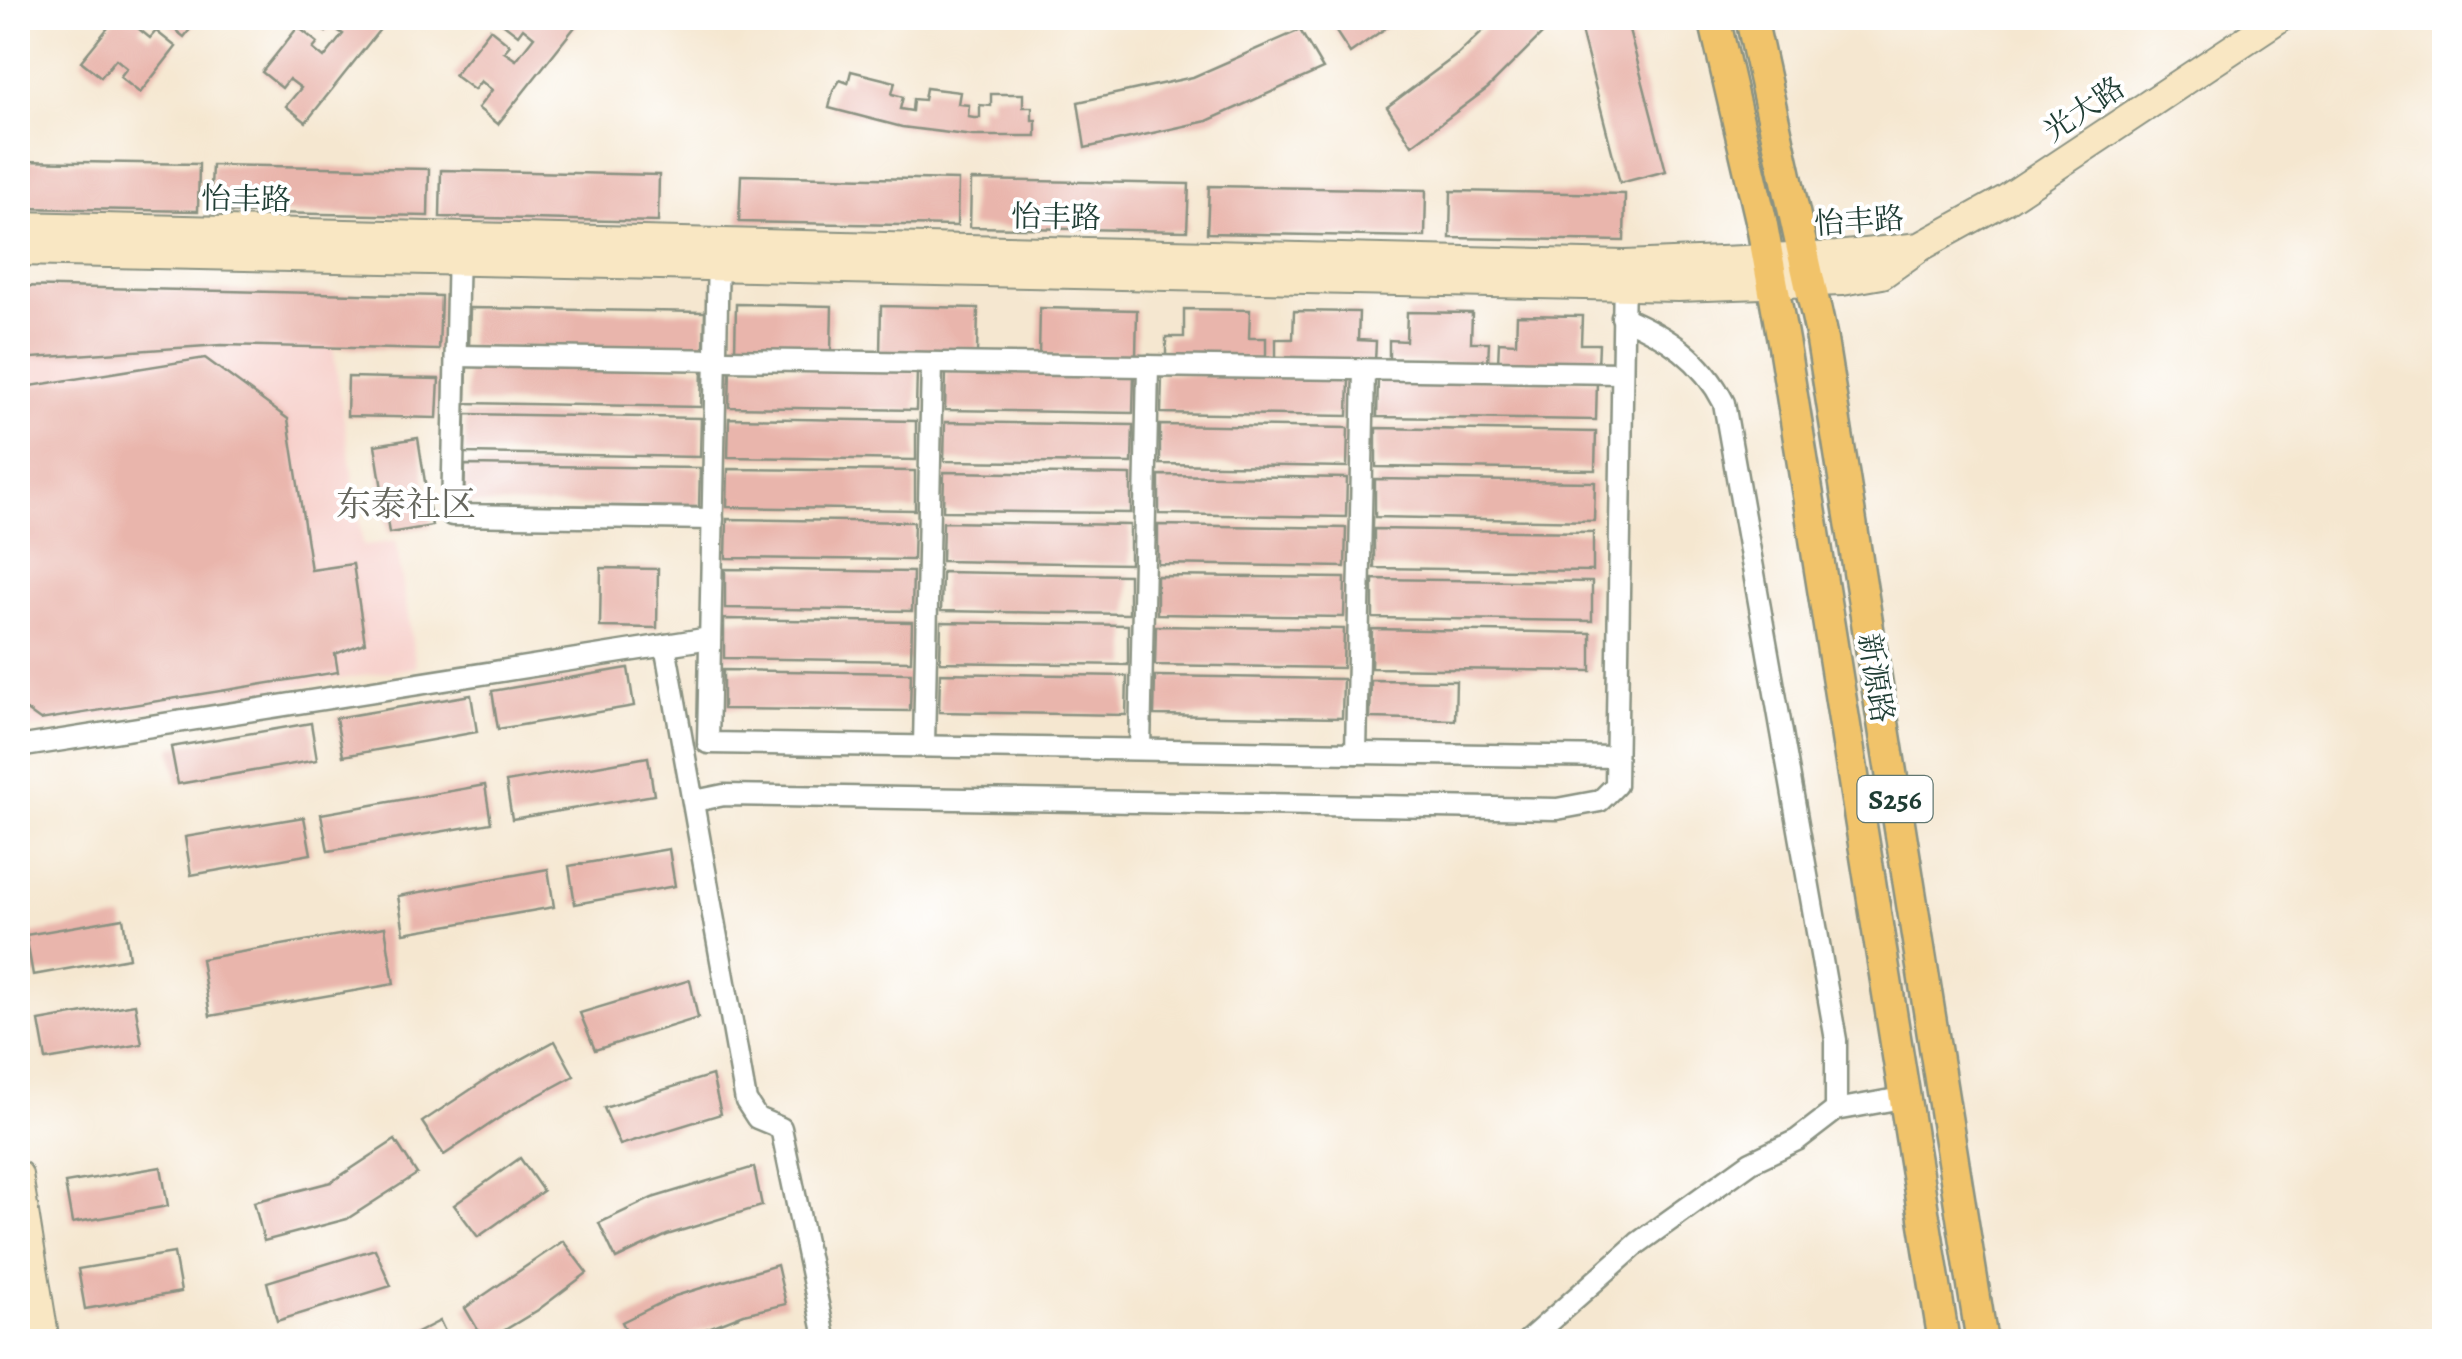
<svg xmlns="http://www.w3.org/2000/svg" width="2462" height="1359" font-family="Alegreya,'Noto Serif SC',serif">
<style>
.built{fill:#f7d0cb}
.building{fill:#e9b5ac}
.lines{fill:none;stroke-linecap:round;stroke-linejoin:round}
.street-casing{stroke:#8a9282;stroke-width:25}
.secondary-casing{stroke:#8a9282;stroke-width:32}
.primary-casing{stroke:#8a9282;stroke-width:35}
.street{stroke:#fff;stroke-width:20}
.secondary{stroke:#f9e7c3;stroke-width:28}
.primary{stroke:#f1c36a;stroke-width:30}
.labels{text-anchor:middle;stroke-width:8;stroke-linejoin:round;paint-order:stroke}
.shield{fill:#fff;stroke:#627771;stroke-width:2.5}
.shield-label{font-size:28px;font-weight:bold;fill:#1f3d34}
.street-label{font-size:30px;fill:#1f3d34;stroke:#fff}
.quarter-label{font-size:35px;fill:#66675e;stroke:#fff}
</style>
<rect width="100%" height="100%" fill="#fff"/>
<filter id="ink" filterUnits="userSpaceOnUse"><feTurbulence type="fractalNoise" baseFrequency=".01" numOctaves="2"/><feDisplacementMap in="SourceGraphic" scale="20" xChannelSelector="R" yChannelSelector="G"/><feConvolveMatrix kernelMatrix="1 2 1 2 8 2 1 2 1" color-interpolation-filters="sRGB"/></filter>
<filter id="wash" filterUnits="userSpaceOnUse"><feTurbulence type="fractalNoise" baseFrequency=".0048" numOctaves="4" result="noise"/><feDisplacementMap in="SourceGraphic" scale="40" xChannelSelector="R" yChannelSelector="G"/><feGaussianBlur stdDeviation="2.25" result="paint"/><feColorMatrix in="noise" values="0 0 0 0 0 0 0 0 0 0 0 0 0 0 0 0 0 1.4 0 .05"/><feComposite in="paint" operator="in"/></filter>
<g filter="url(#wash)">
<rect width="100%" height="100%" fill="#f5e7d0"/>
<polygon class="built" points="221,345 333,347 363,546 396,541 416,667 18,731 18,359"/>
<g id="blocks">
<g class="building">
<polygon points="116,18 148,18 139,29 150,38 156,31 176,47 140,93 120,77 127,68 116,59 101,77 81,61"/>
<polygon points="166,18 199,18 184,37 164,21"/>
<polygon points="307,18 389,18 306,122 286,106 301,88 289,79 282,88 262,72 298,27 318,43 313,49 324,58 343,34 331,26 326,32"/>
<polygon points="496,18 582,18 498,124 478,108 492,90 481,81 474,90 454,75 490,29 510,45 504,52 516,60 534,37 523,28 518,35"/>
<polygon points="1327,18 1400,18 1350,53"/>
<polygon points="1496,18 1550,18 1554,22 1488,88 1412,145 1387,107 1458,54"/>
<polygon points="1626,18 1666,171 1620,183 1578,19"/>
<polygon points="1300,30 1323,69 1207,121 1085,148 1078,102 1193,77"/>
<polygon points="851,71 895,82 892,94 903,97 900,109 912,111 913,99 924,100 926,88 960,92 958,104 969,105 968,117 974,118 980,118 980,105 991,106 991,94 1023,94 1023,107 1032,107 1032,120 1036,120 1036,136 973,136 902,127 829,108 833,91 840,80 848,83"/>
<polygon points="18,161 199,164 198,211 18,208"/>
<polygon points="212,165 429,169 428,216 210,212"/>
<polygon points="441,170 659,175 658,222 440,217"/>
<polygon points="741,175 958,180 957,226 739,222"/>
<polygon points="971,180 1189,184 1187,231 970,227"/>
<polygon points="1209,186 1426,190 1425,237 1207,233"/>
<polygon points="1451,191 1625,194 1624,241 1450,238"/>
<polygon points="18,286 441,296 439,350 221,345 18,359"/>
<polygon points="736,304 832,306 831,353 735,352"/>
<polygon points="881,306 978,308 977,355 880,354"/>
<polygon points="470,308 705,312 704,351 469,347"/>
<polygon points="1040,308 1137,310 1136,357 1039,356"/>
<polygon points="1184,309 1250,310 1249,338 1266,338 1266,360 1166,358 1166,337 1184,337"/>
<polygon points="1294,311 1359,312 1358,340 1376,341 1375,362 1276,360 1276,339 1293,339"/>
<polygon points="1407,312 1472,313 1471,342 1489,342 1488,364 1389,362 1389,340 1406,341"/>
<polygon points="1517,315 1582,316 1581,344 1599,344 1598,366 1498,364 1499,342 1516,343"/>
<polygon points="205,358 288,419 311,570 353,564 365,643 335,654 338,672 40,720 18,704 18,388"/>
<polygon points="467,364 702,368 701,407 466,403"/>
<polygon points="730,368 917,371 916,410 729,407"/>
<polygon points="946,371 1134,374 1133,413 945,410"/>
<polygon points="1162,374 1349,377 1348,416 1161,413"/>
<polygon points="348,377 439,379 437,418 347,416"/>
<polygon points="1378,378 1597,381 1596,420 1377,417"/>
<polygon points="466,414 701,418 700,457 465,453"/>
<polygon points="729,418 916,421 916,460 728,457"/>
<polygon points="945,422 1133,425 1132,463 944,461"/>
<polygon points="1160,425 1348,428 1347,467 1160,464"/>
<polygon points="1376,428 1596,432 1595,470 1376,467"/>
<polygon points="418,438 432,526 389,533 375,445"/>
<polygon points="465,465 700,468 699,507 464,504"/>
<polygon points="728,469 915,471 915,510 727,507"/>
<polygon points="944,472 1131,475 1131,513 943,511"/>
<polygon points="1159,475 1347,478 1346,517 1159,514"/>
<polygon points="1375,479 1595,482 1594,521 1375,517"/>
<polygon points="727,519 914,522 913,560 726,558"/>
<polygon points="943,522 1130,525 1130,564 942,561"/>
<polygon points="1158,525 1346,528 1345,567 1158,564"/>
<polygon points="1374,529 1593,532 1593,571 1374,568"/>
<polygon points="601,568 658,569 657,628 600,627"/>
<polygon points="725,569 913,572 912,611 725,608"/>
<polygon points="942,572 1129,575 1129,614 941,611"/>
<polygon points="1157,576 1345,578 1344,617 1157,614"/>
<polygon points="1373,579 1592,582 1592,621 1373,618"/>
<polygon points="724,619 912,622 911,661 724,658"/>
<polygon points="941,622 1128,625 1128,665 940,662"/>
<polygon points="1156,626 1344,629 1343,668 1155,665"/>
<polygon points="1372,629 1591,633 1591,671 1371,668"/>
<polygon points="628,668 634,706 498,729 492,691"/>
<polygon points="723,670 911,673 910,711 723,709"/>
<polygon points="940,673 1127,676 1126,715 939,712"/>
<polygon points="1155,676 1343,679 1342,718 1154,715"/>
<polygon points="1371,680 1456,681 1455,720 1370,718"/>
<polygon points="471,695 477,732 343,756 336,718"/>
<polygon points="311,723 317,760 178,784 171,747"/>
<polygon points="648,757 654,795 512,819 506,782"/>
<polygon points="485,785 491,823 328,851 321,814"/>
<polygon points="304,817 311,854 191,875 185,837"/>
<polygon points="669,849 675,886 575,904 569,866"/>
<polygon points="548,869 554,907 404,933 398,896"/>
<polygon points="123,918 129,958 33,975 26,935"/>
<polygon points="385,927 394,984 210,1016 201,959"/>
<polygon points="690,980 698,1018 595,1050 580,1013"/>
<polygon points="135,1004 142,1044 46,1060 39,1021"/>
<polygon points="555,1041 574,1076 511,1110 444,1155 422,1122 491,1076"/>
<polygon points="712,1075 721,1114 620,1145 604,1108"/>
<polygon points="395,1140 417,1174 347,1219 264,1241 254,1202 331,1182"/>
<polygon points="520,1158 543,1191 478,1237 454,1205"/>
<polygon points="161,1167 168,1206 72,1223 65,1183"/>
<polygon points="754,1167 762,1206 667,1235 616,1259 599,1223 652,1198"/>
<polygon points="563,1241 587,1273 538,1310 485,1342 465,1308"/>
<polygon points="375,1249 391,1286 277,1321 267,1282"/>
<polygon points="174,1253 181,1292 85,1309 78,1269"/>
<polygon points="777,1265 786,1304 744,1314 673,1342 632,1342 622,1322 675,1296"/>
<polygon points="440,1321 450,1342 399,1342"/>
</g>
</g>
</g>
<g filter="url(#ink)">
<use href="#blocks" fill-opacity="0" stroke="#8a9282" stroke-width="2.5"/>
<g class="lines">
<defs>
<g id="street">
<polyline points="458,247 452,515 713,519"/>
<polyline points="718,254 708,743 1616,757"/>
<path d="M1622,317C1667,336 1702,359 1724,403L1836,1040V1110"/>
<polyline points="456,356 1621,373"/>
<polyline points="665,645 746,1101 757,1118 781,1128 826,1342"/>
<polyline points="924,746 932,363"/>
<polyline points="18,747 710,638"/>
<polyline points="1140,749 1148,366"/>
<polyline points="1356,753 1364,370"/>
<polyline points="695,801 724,795 1557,809 1600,801 1616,785 1624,272"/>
<polyline points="1526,1342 1638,1243 1751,1162 1797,1140 1836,1110 1902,1098"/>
</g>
<g id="secondary">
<polyline points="18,226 1625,265 1837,256 1920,247 1882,274 1842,281 1678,287 18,251"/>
<polyline points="1920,247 2005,200 2279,18"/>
<polyline points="18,1175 45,1342"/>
<polyline points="18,1333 19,1342"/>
</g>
<g id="primary">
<polyline points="1714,18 1761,220 1784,346 1944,1342"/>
<polyline points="1751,18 1821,334 1982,1342"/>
</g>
</defs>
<use href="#street" class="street-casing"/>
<use href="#secondary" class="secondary-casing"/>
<use href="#primary" class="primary-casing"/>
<use href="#street" class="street"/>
<use href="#secondary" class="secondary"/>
<use href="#primary" class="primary"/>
</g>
</g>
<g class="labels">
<rect class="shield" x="1857.5" y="776" width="75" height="46" rx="8"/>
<g class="shield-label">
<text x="1895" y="809">S256</text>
</g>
<g class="street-label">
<text transform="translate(2084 109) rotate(-34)" y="10">光大路</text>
<text transform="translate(246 199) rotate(1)" y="10">怡丰路</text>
<text transform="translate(1056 217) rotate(1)" y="10">怡丰路</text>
<text transform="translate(1859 221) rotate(-4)" y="10">怡丰路</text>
<text transform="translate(1876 678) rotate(81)" y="10">新源路</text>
</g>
<g class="quarter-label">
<text x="406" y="516">东泰社区</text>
</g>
</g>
<rect width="2462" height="1359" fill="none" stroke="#fff" stroke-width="60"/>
</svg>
